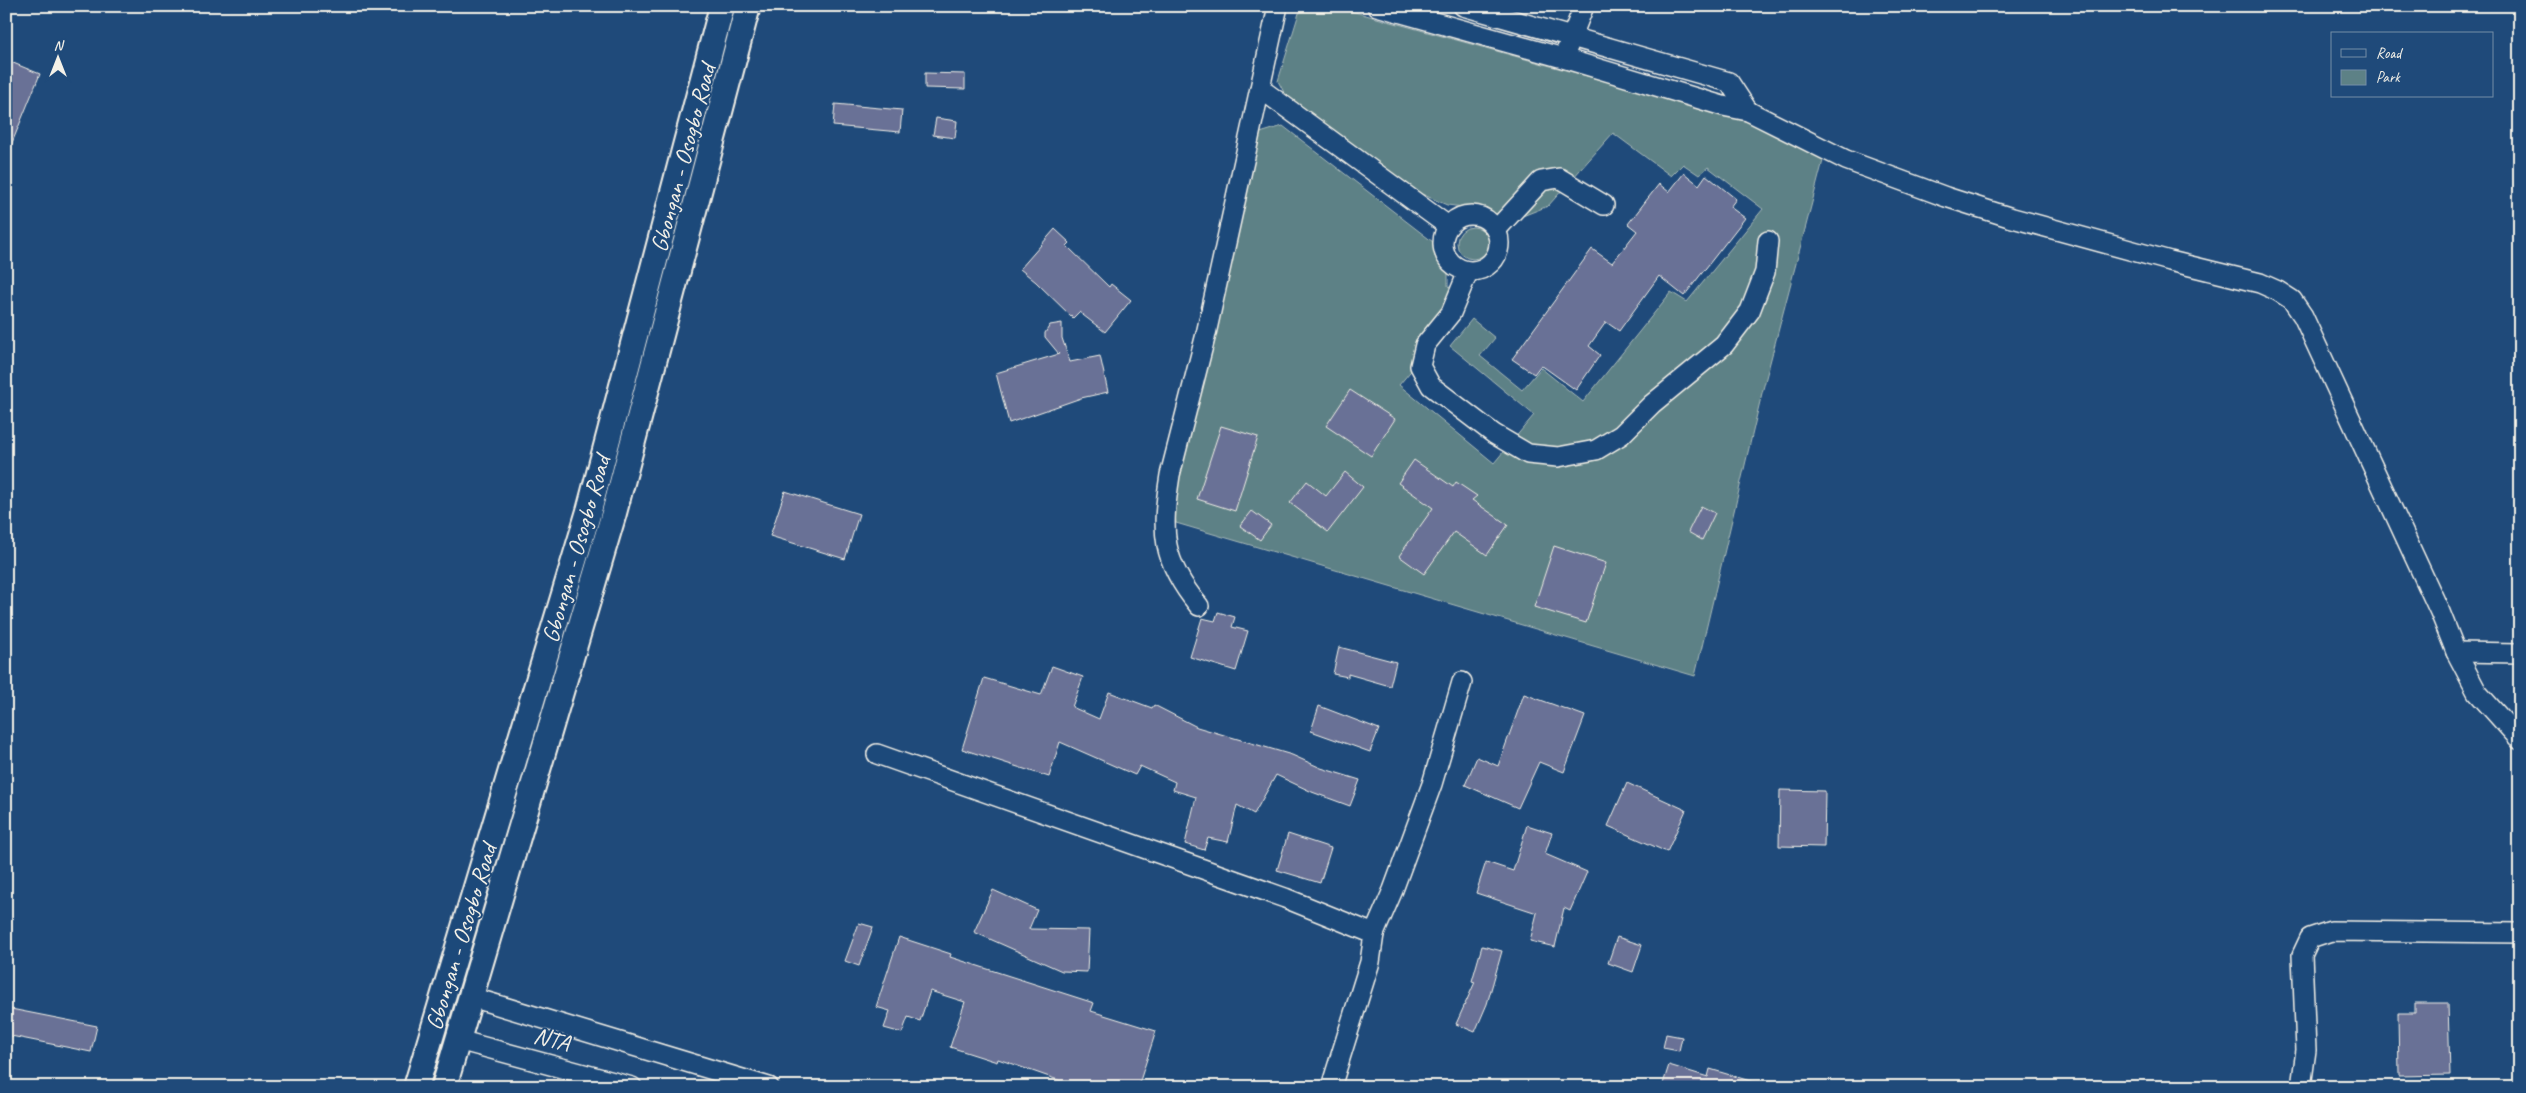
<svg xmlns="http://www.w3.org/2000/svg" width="2526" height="1093" font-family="Caveat,sans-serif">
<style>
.green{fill:#5d8186;stroke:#a8b9b7}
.building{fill:#697196;stroke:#f4f1e8}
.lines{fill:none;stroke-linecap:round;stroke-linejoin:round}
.minor-casing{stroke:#f4f1e8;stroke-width:22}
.major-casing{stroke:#f4f1e8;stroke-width:28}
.minor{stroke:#1f4a7a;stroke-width:19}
.major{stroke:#1f4a7a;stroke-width:24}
.labels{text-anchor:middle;stroke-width:4;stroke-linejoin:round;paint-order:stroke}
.street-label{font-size:24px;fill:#f4f1e8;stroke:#1f4a7a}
</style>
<rect width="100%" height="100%" fill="#1f4a7a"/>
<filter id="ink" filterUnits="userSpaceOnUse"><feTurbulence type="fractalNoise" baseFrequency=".02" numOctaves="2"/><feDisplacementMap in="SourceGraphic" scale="10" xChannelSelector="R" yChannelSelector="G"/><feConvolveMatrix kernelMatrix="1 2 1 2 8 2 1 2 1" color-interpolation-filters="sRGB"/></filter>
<g filter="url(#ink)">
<g class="green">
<polygon points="1333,6 1721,113 1736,112 1825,153 1762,393 1695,676 1176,523 1172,489 1260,133 1283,126 1433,242 1448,272 1448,286 1459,295 1452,322 1399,385 1494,463 1534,415 1450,346 1472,319 1495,338 1480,356 1522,390 1541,368 1583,402 1671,292 1687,302 1763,209 1708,167 1699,175 1683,164 1671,176 1613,133 1548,206 1515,219 1488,216 1472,208 1447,205 1417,192 1287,98 1278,81 1299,13 1311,6"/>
<circle cx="1473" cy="243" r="16"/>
</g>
<g class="building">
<polygon points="6,60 40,74 7,155 6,155"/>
<polygon points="925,73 965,74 965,89 925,88"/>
<polygon points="835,104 902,110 900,132 833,126"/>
<polygon points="936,118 957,121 955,138 933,135"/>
<polygon points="1684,173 1699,185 1706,175 1736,199 1730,207 1745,218 1684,296 1659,276 1619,331 1606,322 1589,346 1600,355 1576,390 1541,365 1534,374 1512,359 1592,249 1612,263 1637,231 1628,224 1659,184 1669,192"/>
<polygon points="1055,229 1070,243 1067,246 1109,287 1111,284 1131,300 1105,332 1079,312 1073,318 1036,282 1020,269"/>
<polygon points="1062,323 1062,338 1070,362 1100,356 1108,392 1081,398 1009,423 996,373 1059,354 1045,337 1045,333 1050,325"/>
<polygon points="1350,390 1395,419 1371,456 1326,426"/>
<polygon points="1221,426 1258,437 1235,511 1197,499"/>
<polygon points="1414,460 1453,487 1456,482 1477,496 1472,500 1508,525 1487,555 1454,532 1424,574 1399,556 1433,508 1398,483"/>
<polygon points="1345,472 1363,487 1328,532 1290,503 1307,481 1326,496"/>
<polygon points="785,491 859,514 845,559 770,536"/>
<polygon points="1701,506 1715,513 1702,540 1688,532"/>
<polygon points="1252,511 1271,525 1260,540 1240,526"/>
<polygon points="1554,546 1606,563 1586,623 1534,607"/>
<polygon points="1218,612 1235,617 1232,627 1248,631 1236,671 1190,657 1202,618 1215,621"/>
<polygon points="1339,647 1396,662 1390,686 1348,674 1348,677 1333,674"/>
<polygon points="1052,666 1083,677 1072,707 1099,719 1109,692 1152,708 1154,705 1197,727 1292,755 1321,768 1360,780 1350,806 1312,792 1276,775 1254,814 1237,805 1228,842 1208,838 1204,850 1185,844 1196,797 1173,790 1175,782 1140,766 1135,775 1060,742 1049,777 962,749 984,678 1041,695"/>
<polygon points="1524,694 1585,716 1564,772 1539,762 1518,808 1465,785 1477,757 1498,766"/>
<polygon points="1319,706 1379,729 1370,752 1311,731"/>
<polygon points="1627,783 1686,810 1667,852 1608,826"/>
<polygon points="1780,790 1825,791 1824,847 1779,846"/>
<polygon points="1527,825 1552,833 1545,854 1587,872 1570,911 1564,908 1555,947 1530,941 1537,913 1476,893 1486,862 1513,871"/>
<polygon points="1288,834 1331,848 1320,883 1277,870"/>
<polygon points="993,890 1037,910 1029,929 1089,930 1087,972 1062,971 974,932"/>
<polygon points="859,923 873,927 859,966 845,961"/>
<polygon points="899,937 951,954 950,957 1094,1003 1091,1011 1156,1031 1138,1087 1078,1087 998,1059 997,1062 950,1047 965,1002 930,991 920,1021 908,1017 902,1033 884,1028 890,1011 876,1007"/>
<polygon points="1617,937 1642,945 1633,972 1608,963"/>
<polygon points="1482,946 1502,951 1487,1004 1475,1032 1456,1024 1475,982 1472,981"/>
<polygon points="2415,1003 2448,1003 2450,1075 2399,1076 2398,1013 2415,1013"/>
<polygon points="6,1008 97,1026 91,1052 6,1035"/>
<polygon points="1666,1034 1682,1037 1679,1051 1663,1048"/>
<polygon points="1669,1065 1708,1077 1710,1069 1757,1083 1756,1087 1662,1087"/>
</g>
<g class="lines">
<defs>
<g id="minor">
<polyline points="1377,6 1563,58 1723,106 1748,111 1846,160 1946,197 2009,217 2170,261 2260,283 2278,291 2292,300 2303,316 2440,612 2456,652 2477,692 2520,740"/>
<polyline points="1463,6 1729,82 1748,111"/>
<polyline points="1567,49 1584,6"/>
<polyline points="1261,89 1448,226"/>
<circle cx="1471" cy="243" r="28"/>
<polyline points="1496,230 1541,181 1559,178 1604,205"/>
<polyline points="1468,272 1451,313 1425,345 1420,366 1431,386 1494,434 1528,454 1558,457 1596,450 1621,435 1652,404 1724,345 1750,311 1765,272 1768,241"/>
<path d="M1199,606C1161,560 1161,532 1170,475L1206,334L1278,6"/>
<polyline points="2456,652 2520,653"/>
<polyline points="877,754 1285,898 1374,934"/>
<polyline points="471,997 769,1087"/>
<polyline points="458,1040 632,1087"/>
<polyline points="1331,1087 1370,962 1374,934 1393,890 1432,784 1462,682"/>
<polyline points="2301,1087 2306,1050 2302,955 2310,938 2331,931 2520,933"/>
</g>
<g id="major">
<polyline points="416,1087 589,511 722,6"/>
<polyline points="444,1087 614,513 748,6"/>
</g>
</defs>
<use href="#minor" class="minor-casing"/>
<use href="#major" class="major-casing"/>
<use href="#minor" class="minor"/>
<use href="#major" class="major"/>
</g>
</g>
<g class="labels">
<g class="street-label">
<text transform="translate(683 158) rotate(-75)" y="8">Gbongan - Osogbo Road</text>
<text transform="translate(576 549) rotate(-74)" y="8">Gbongan - Osogbo Road</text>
<text transform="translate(461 937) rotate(-73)" y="8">Gbongan - Osogbo Road</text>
<text transform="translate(552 1039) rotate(15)" y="8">NTA</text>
</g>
</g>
<rect width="2526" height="1093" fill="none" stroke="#1f4a7a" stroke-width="25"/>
<rect x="12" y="12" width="2501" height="1068" fill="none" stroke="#f4f1e8" stroke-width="2" filter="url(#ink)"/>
<rect x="2331" y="32" width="162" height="65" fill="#1f4a7a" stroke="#748da6"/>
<rect x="2341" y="49" width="25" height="8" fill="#1f4a7a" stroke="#748da6"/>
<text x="2376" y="58" font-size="15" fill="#f4f1e8">Road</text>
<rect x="2341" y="70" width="25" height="15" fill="#5d8186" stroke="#748da6"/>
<text x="2376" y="82" font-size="15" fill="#f4f1e8">Park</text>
<g transform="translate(58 58)" stroke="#1f4a7a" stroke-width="4" paint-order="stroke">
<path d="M0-4L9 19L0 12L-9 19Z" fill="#f4f1e8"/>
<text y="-8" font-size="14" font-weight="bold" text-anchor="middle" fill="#f4f1e8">N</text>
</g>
</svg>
